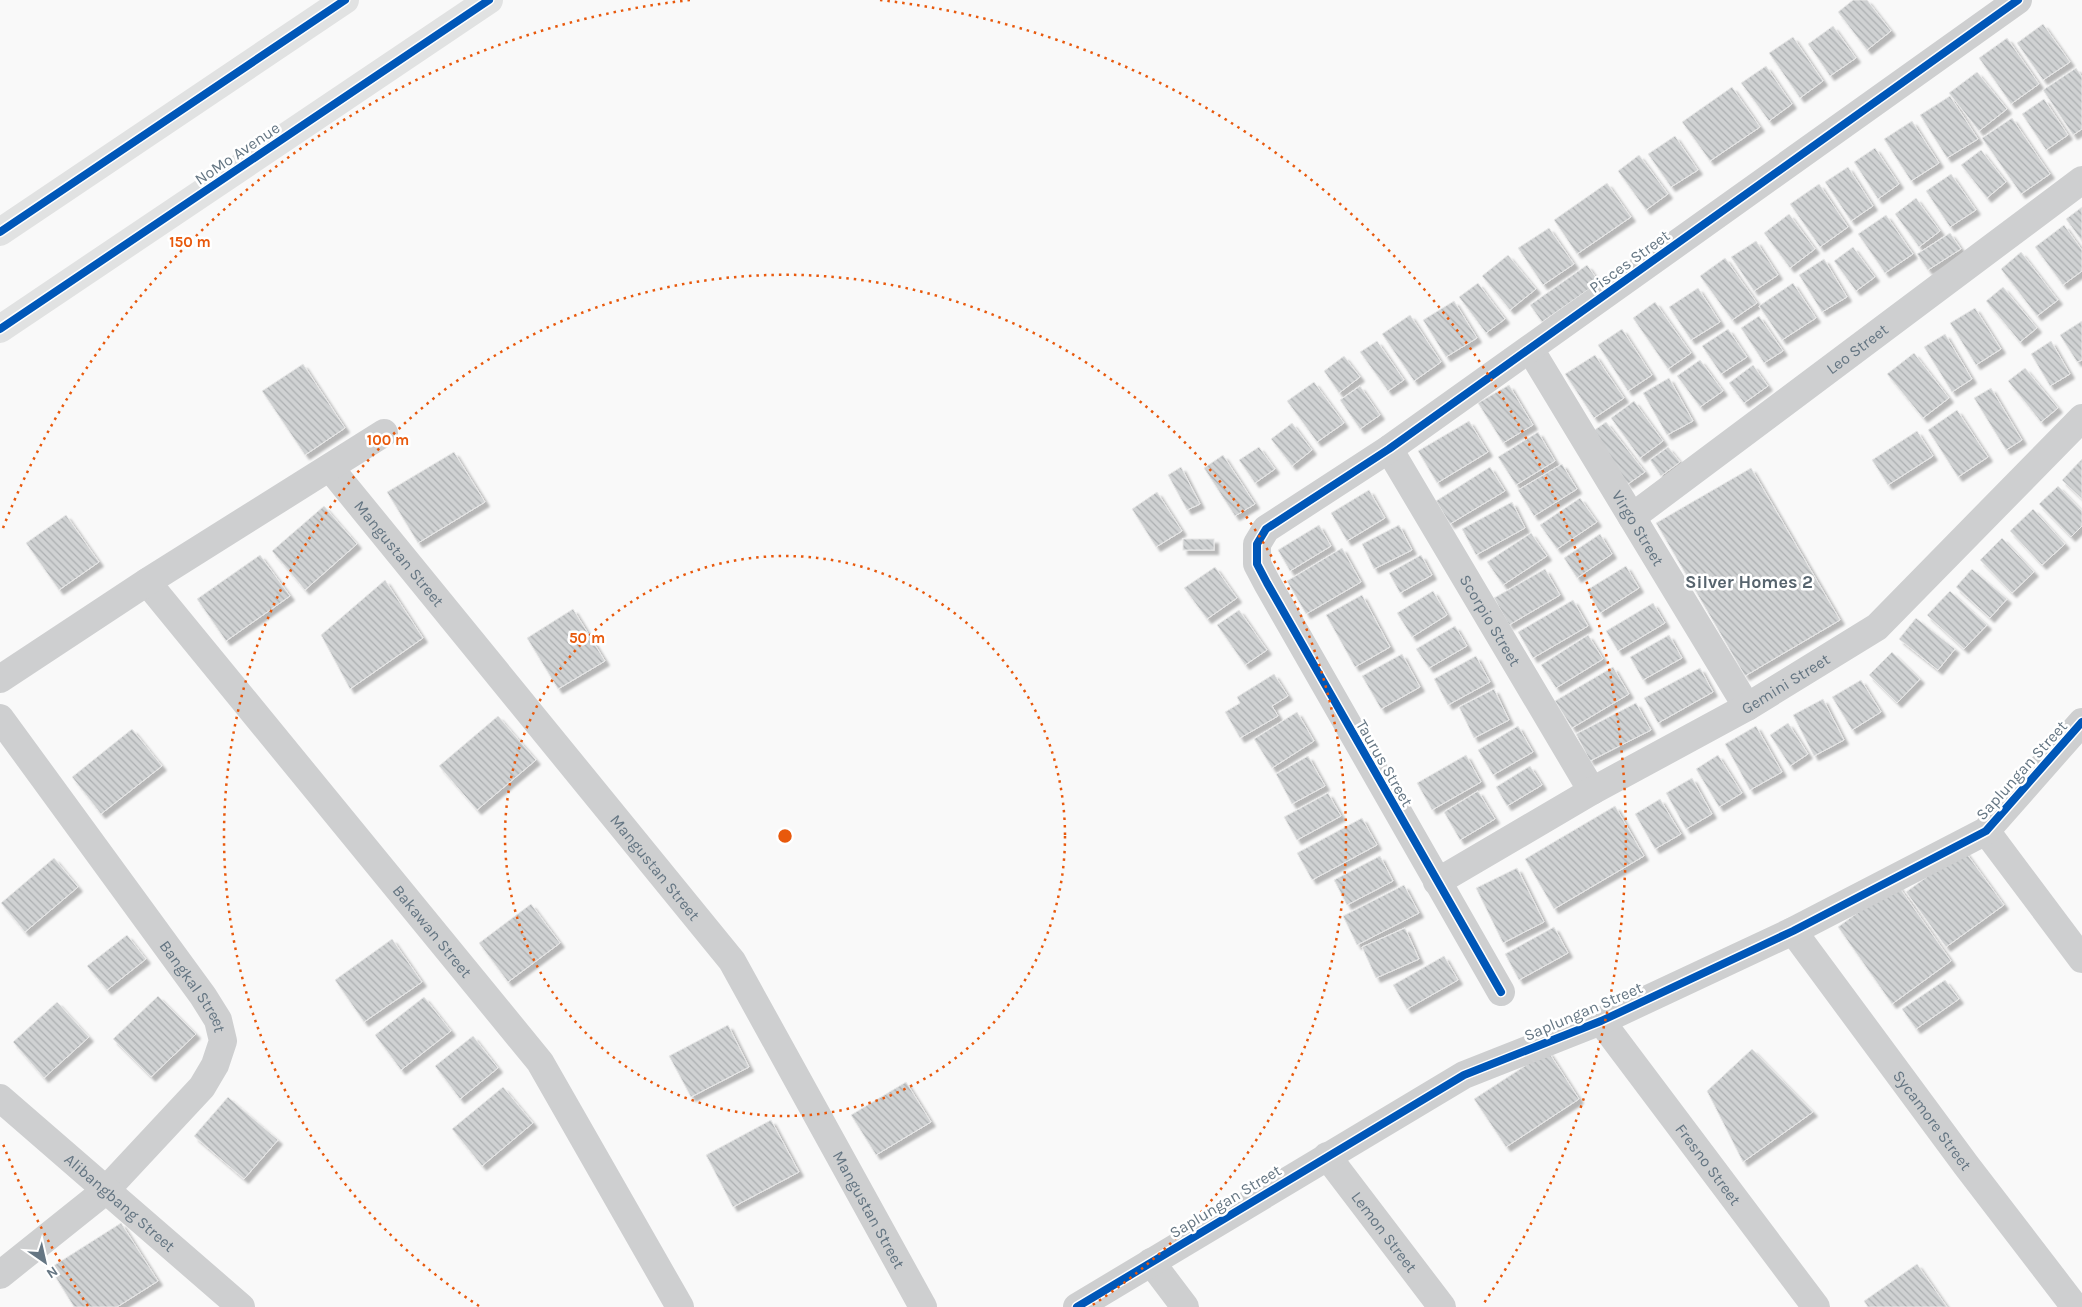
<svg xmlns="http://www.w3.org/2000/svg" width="2082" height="1307" font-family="Karla,sans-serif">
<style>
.building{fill:url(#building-back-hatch);stroke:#e8e8e8;filter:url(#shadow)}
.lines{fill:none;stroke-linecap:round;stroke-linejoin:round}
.minor{stroke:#cecfd0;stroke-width:28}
.major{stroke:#e1e2e2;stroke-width:28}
.cycleway-casing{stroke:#fff;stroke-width:11}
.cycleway{stroke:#0057b8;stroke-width:8}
.ring{fill:none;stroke:#e8590c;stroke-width:2.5;stroke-dasharray:2.5 5}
.labels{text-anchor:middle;stroke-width:5;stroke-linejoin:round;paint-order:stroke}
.street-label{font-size:16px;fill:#657683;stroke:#fff}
.neighbourhood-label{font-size:18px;font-weight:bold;fill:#57646e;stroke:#fff}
.centre{fill:#e8590c;stroke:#fff;stroke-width:2.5}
.ring-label{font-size:15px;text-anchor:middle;font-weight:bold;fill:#e8590c;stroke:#fff;stroke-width:5;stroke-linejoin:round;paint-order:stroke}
</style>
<defs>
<pattern id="building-back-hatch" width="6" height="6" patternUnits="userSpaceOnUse" patternTransform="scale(1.25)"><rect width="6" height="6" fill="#d0d2d3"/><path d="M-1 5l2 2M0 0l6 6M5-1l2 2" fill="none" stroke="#acafb1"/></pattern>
<filter id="shadow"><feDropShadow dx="4.5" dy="4.5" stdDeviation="1" flood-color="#0004"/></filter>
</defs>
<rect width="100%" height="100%" fill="#f9f9f9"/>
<g class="building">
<polygon points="1853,0 1867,0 1891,31 1867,50 1838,12"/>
<polygon points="2043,24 2070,62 2043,80 2017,43"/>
<polygon points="1833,26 1856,58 1830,76 1808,44"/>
<polygon points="1793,37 1823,81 1800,98 1769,53"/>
<polygon points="2007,38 2039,84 2011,104 1979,58"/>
<polygon points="1766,66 1792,104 1769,121 1741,83"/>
<polygon points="2076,68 2082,77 2082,129 2073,135 2043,90"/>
<polygon points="1977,72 2007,109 1979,131 1949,93"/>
<polygon points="1732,87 1760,127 1710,161 1682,122"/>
<polygon points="1950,96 1978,139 1947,158 1920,115"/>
<polygon points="2044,99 2068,135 2046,150 2022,114"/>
<polygon points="2012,118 2050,174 2021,194 1982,138"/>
<polygon points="1912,121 1939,163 1911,181 1884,139"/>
<polygon points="1675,136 1698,170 1671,187 1648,154"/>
<polygon points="1875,148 1899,184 1878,199 1854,162"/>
<polygon points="1981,150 2006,182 1987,198 1961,165"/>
<polygon points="1639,155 1668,194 1646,210 1618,171"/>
<polygon points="1848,167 1873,206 1851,221 1825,182"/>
<polygon points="1951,174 1976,210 1950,227 1926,191"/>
<polygon points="1607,183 1631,217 1577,254 1554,220"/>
<polygon points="1819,184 1848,227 1820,247 1790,204"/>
<polygon points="1916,198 1940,231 1919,247 1895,214"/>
<polygon points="2082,207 2082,241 2066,219"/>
<polygon points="1789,214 1815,249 1790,268 1764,233"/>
<polygon points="1886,215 1913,254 1885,273 1858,234"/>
<polygon points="2064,225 2082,250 2082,271 2063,285 2035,247"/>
<polygon points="1549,228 1574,264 1543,285 1518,248"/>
<polygon points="1950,233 1961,249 1928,270 1917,254"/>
<polygon points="1756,241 1778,275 1754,291 1731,257"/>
<polygon points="1853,247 1875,277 1856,291 1834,261"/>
<polygon points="2021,252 2058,300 2037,316 2001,269"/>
<polygon points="1508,255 1536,289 1510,310 1482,276"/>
<polygon points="1725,258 1757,303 1732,320 1700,276"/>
<polygon points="1824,259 1847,297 1822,312 1799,275"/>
<polygon points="1587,265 1599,282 1542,322 1530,305"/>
<polygon points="1478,283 1505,319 1486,333 1459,297"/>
<polygon points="1793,283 1816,318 1782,340 1759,306"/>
<polygon points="2003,287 2037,328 2020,342 1986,301"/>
<polygon points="1698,288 1720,322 1691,340 1669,307"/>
<polygon points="1454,301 1477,338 1446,357 1423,320"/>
<polygon points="1655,302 1691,353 1668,369 1633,318"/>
<polygon points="1975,308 2001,349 1976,365 1950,323"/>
<polygon points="1410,315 1441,362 1414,381 1382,334"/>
<polygon points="1759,316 1783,351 1764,363 1741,328"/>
<polygon points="2082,321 2082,360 2077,362 2060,335"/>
<polygon points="1622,329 1652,375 1628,391 1598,345"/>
<polygon points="1728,329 1747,357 1721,374 1702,346"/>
<polygon points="1945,334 1972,379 1952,392 1924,347"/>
<polygon points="1377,341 1404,380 1388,391 1360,352"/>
<polygon points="2051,341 2070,374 2050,386 2031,354"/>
<polygon points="1914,353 1949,398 1923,418 1887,374"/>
<polygon points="1595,355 1624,398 1594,418 1565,374"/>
<polygon points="1344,356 1360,377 1339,393 1324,371"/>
<polygon points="1700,360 1723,391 1700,407 1677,376"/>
<polygon points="303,364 345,428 305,455 262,391"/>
<polygon points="1753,365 1768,386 1744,403 1729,383"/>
<polygon points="2025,368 2058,408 2041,422 2008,381"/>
<polygon points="1669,378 1693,421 1667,435 1643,393"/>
<polygon points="1314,382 1344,423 1317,442 1287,401"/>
<polygon points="1509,385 1533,425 1503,443 1478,403"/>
<polygon points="1360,386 1380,415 1360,429 1340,400"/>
<polygon points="1991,388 2022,440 2006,450 1974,398"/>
<polygon points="1634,401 1663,441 1640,458 1611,418"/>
<polygon points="1957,410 1988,457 1958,477 1928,430"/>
<polygon points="1469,421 1488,452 1437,483 1418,451"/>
<polygon points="1606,422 1645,472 1628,484 1589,434"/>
<polygon points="1292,423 1312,450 1292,466 1271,439"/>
<polygon points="1917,431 1933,456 1888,485 1872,460"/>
<polygon points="1538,432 1555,461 1516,485 1498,457"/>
<polygon points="1259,447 1275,469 1255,483 1239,460"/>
<polygon points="1668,447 1680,462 1661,476 1650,460"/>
<polygon points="454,452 485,502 418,543 387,492"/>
<polygon points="1223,455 1255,504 1235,516 1204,468"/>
<polygon points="2082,459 2082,499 2062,480"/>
<polygon points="1562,464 1577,489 1534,516 1518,490"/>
<polygon points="1181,467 1200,504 1187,510 1168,475"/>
<polygon points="1490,467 1505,491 1450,524 1436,501"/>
<polygon points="1751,468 1840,620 1745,676 1656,523"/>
<polygon points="2058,486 2082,511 2082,526 2071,537 2039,504"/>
<polygon points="1369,490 1385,518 1347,541 1331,513"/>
<polygon points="1157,492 1182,531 1156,547 1132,509"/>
<polygon points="1580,498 1597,522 1557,549 1540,525"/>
<polygon points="1512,502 1525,528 1476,555 1462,529"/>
<polygon points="324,506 357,544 305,590 272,551"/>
<polygon points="2033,509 2065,544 2042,565 2010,531"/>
<polygon points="66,515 99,562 59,590 26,543"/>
<polygon points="1319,525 1331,546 1290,571 1278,550"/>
<polygon points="1399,525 1412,550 1374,569 1362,544"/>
<polygon points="1531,533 1547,556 1503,585 1487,562"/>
<polygon points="1600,534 1612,554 1577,578 1564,558"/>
<polygon points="2002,538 2034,572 2012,593 1980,560"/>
<rect x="1183" y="539" width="31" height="11"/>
<polygon points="1342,548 1361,582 1306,614 1287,581"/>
<polygon points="260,555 290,596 226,641 197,599"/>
<polygon points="1421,555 1432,575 1400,593 1389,573"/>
<polygon points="1626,566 1639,588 1600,613 1587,590"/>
<polygon points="1215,567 1237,598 1207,619 1184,588"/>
<polygon points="1545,569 1560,595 1509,625 1494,598"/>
<polygon points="1972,569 2007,599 1990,618 1956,587"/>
<polygon points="385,580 423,638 350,689 321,635"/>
<polygon points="1433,591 1447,615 1412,637 1397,613"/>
<polygon points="1950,591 1987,625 1964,649 1927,615"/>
<polygon points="1362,595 1390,647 1355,667 1326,615"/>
<polygon points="1573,600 1588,626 1533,658 1518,632"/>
<polygon points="1653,603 1665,623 1618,651 1606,631"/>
<polygon points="573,609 605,661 558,689 527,638"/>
<polygon points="1239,610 1267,650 1245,665 1217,625"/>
<polygon points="1916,618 1955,649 1938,670 1899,639"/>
<polygon points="1455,626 1467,646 1429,668 1416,649"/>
<polygon points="1588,635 1603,659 1556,688 1541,665"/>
<polygon points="1669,635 1682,658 1643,680 1630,657"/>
<polygon points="1892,652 1920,679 1897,703 1869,675"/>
<polygon points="1402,654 1420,687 1381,709 1362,676"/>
<polygon points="1476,656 1490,682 1448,705 1434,679"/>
<polygon points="1613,667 1629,694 1572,728 1555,701"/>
<polygon points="1700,668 1713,692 1658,723 1644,698"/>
<polygon points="1274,674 1288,696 1272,706 1278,716 1240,738 1225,712 1240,703 1237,697"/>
<polygon points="1861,680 1881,712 1852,730 1832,697"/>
<polygon points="1494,689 1509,720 1474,738 1459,707"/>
<polygon points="1823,699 1844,740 1814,756 1793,715"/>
<polygon points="1636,703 1651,730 1590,761 1576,734"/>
<polygon points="1297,712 1314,741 1272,768 1254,739"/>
<polygon points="498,716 536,760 477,810 439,766"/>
<polygon points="1788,723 1808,754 1790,766 1770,735"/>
<polygon points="1518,726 1533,752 1493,775 1478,750"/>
<polygon points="1756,726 1782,772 1750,790 1725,744"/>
<polygon points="132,729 162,766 101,814 72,777"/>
<polygon points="1466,755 1481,782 1432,810 1417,783"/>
<polygon points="1718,755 1742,793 1719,807 1696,769"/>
<polygon points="1308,756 1325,786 1292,804 1276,774"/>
<polygon points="1530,766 1542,785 1507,806 1496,787"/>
<polygon points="1692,778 1712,814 1686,829 1666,793"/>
<polygon points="1478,791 1495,819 1460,840 1444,812"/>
<polygon points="1328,793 1341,816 1297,840 1284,817"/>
<polygon points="1660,799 1681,834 1655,849 1635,814"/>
<polygon points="1615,806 1644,856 1554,909 1525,859"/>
<polygon points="1362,818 1377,845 1312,880 1297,853"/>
<polygon points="1964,850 2004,905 1946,947 1906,892"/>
<polygon points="1380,856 1393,881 1347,905 1334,880"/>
<polygon points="54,858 78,887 25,932 1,903"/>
<polygon points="1517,868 1544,922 1503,943 1476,888"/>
<polygon points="1897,884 1951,961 1892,1004 1838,927"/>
<polygon points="1404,885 1419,913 1357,945 1343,916"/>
<polygon points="531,904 560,943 508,982 479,943"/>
<polygon points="1554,927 1568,953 1519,980 1505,954"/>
<polygon points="1405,928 1419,959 1376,978 1362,947"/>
<polygon points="127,935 146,959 107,990 87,966"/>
<polygon points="392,939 422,982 364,1022 335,980"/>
<polygon points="1444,956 1458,980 1407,1009 1393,985"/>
<polygon points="1945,980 1959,999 1916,1029 1902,1009"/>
<polygon points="158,996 196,1034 151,1077 113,1039"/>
<polygon points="424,997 451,1031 401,1070 375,1035"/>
<polygon points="57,1002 89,1037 44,1078 13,1042"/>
<polygon points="728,1025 749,1067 691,1097 669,1056"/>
<polygon points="473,1036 498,1068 460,1099 435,1066"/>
<polygon points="1752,1049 1813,1112 1743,1162 1707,1091"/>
<polygon points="1548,1051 1579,1099 1506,1147 1474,1099"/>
<polygon points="906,1082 931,1122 876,1155 851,1115"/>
<polygon points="503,1087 533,1123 482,1166 452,1129"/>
<polygon points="228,1097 278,1140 244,1179 194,1136"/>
<polygon points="771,1120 799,1172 733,1207 706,1155"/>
<polygon points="121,1223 158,1281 117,1307 74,1307 50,1268"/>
<polygon points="1917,1264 1947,1307 1868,1307 1864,1301"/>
</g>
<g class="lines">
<g class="minor">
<path id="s1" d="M1530,349L1747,707"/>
<path id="s2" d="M1389,449L1592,791"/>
<path id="s3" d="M330,468L732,961L923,1307"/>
<path id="s4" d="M1632,517L2082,180"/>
<path id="s5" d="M147,582L540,1062L680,1307"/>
<polyline points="0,679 147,582 384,433"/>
<path id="s6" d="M0,718L203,996L218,1020L223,1041L215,1065L202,1087L105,1191L0,1275"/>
<polyline points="1986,831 2082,959"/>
<path id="s7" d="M1437,882L1592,791L1747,707L1877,627L2082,418"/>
<path id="s8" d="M1793,931L1966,1165L2075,1307"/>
<polyline points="1501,992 1267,583 1257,564 1257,544 1266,529 1389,449 2018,0"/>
<path id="s9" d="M1601,1021L1816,1307"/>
<path id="s10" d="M0,1098L241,1307"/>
<path id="s11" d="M1327,1156L1442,1307"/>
<polyline points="1151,1262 1185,1307"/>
<polyline points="1077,1307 1464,1075 1601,1021 1793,931 1986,831 2082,722"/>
</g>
<g class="major">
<polyline points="0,232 345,0"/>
<polyline points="0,329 489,0"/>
</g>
<defs>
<g id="cycleway">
<polyline points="0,232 345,0"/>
<polyline points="0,329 489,0"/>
<polyline points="1501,992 1267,583 1257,564 1257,544 1266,529 1389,449 2018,0"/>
<polyline points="1077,1307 1464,1075 1601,1021 1793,931 1986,831 2082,722"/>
</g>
</defs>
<use href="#cycleway" class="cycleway-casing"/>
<use href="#cycleway" class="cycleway"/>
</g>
<g class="ring">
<circle cx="785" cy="836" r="280"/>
<path d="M479 1306A561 561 0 1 1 1091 1306"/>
<path d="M88 1306A841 841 0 0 1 3 1144M3 528A841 841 0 0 1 690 0M880 0A841 841 0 0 1 1482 1306"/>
</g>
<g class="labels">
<g class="street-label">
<text transform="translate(237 153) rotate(-34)" y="6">NoMo Avenue</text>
<text transform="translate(1629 261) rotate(-36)" y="6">Pisces Street</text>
<text dy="6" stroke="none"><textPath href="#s4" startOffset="281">Leo Street</textPath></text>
<text dy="6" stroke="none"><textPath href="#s1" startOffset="209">Virgo Street</textPath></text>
<text dy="6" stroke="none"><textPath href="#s3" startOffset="110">Mangustan Street</textPath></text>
<text dy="6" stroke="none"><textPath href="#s2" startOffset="199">Scorpio Street</textPath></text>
<text dy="6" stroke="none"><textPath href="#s7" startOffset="401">Gemini Street</textPath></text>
<text transform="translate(1385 763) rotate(60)" y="6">Taurus Street</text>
<text transform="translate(2021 770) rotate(-48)" y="6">Saplungan Street</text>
<text dy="6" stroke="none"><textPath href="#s3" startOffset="515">Mangustan Street</textPath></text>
<text dy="6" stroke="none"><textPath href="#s5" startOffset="451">Bakawan Street</textPath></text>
<text dy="6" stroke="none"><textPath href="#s6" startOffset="331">Bangkal Street</textPath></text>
<text transform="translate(1583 1011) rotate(-23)" y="6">Saplungan Street</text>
<text dy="6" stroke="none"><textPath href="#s8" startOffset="235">Sycamore Street</textPath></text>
<text dy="6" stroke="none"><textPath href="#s9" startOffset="179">Fresno Street</textPath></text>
<text transform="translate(1225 1201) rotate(-31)" y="6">Saplungan Street</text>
<text dy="6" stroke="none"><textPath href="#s10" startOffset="159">Alibangbang Street</textPath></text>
<text dy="6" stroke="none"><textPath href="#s3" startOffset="920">Mangustan Street</textPath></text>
<text dy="6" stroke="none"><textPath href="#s11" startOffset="95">Lemon Street</textPath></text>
</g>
<g class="neighbourhood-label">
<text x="1749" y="588">Silver Homes 2</text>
</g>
</g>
<circle cx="785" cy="836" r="8" class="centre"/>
<g class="ring-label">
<text x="190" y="247">150 m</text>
<text x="388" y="445">100 m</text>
<text x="587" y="643">50 m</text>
</g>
<g transform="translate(45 1262) rotate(146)" stroke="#ffffff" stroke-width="4" paint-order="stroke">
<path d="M0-4L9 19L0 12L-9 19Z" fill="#657683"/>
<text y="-8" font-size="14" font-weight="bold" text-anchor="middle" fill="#657683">N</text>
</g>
</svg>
